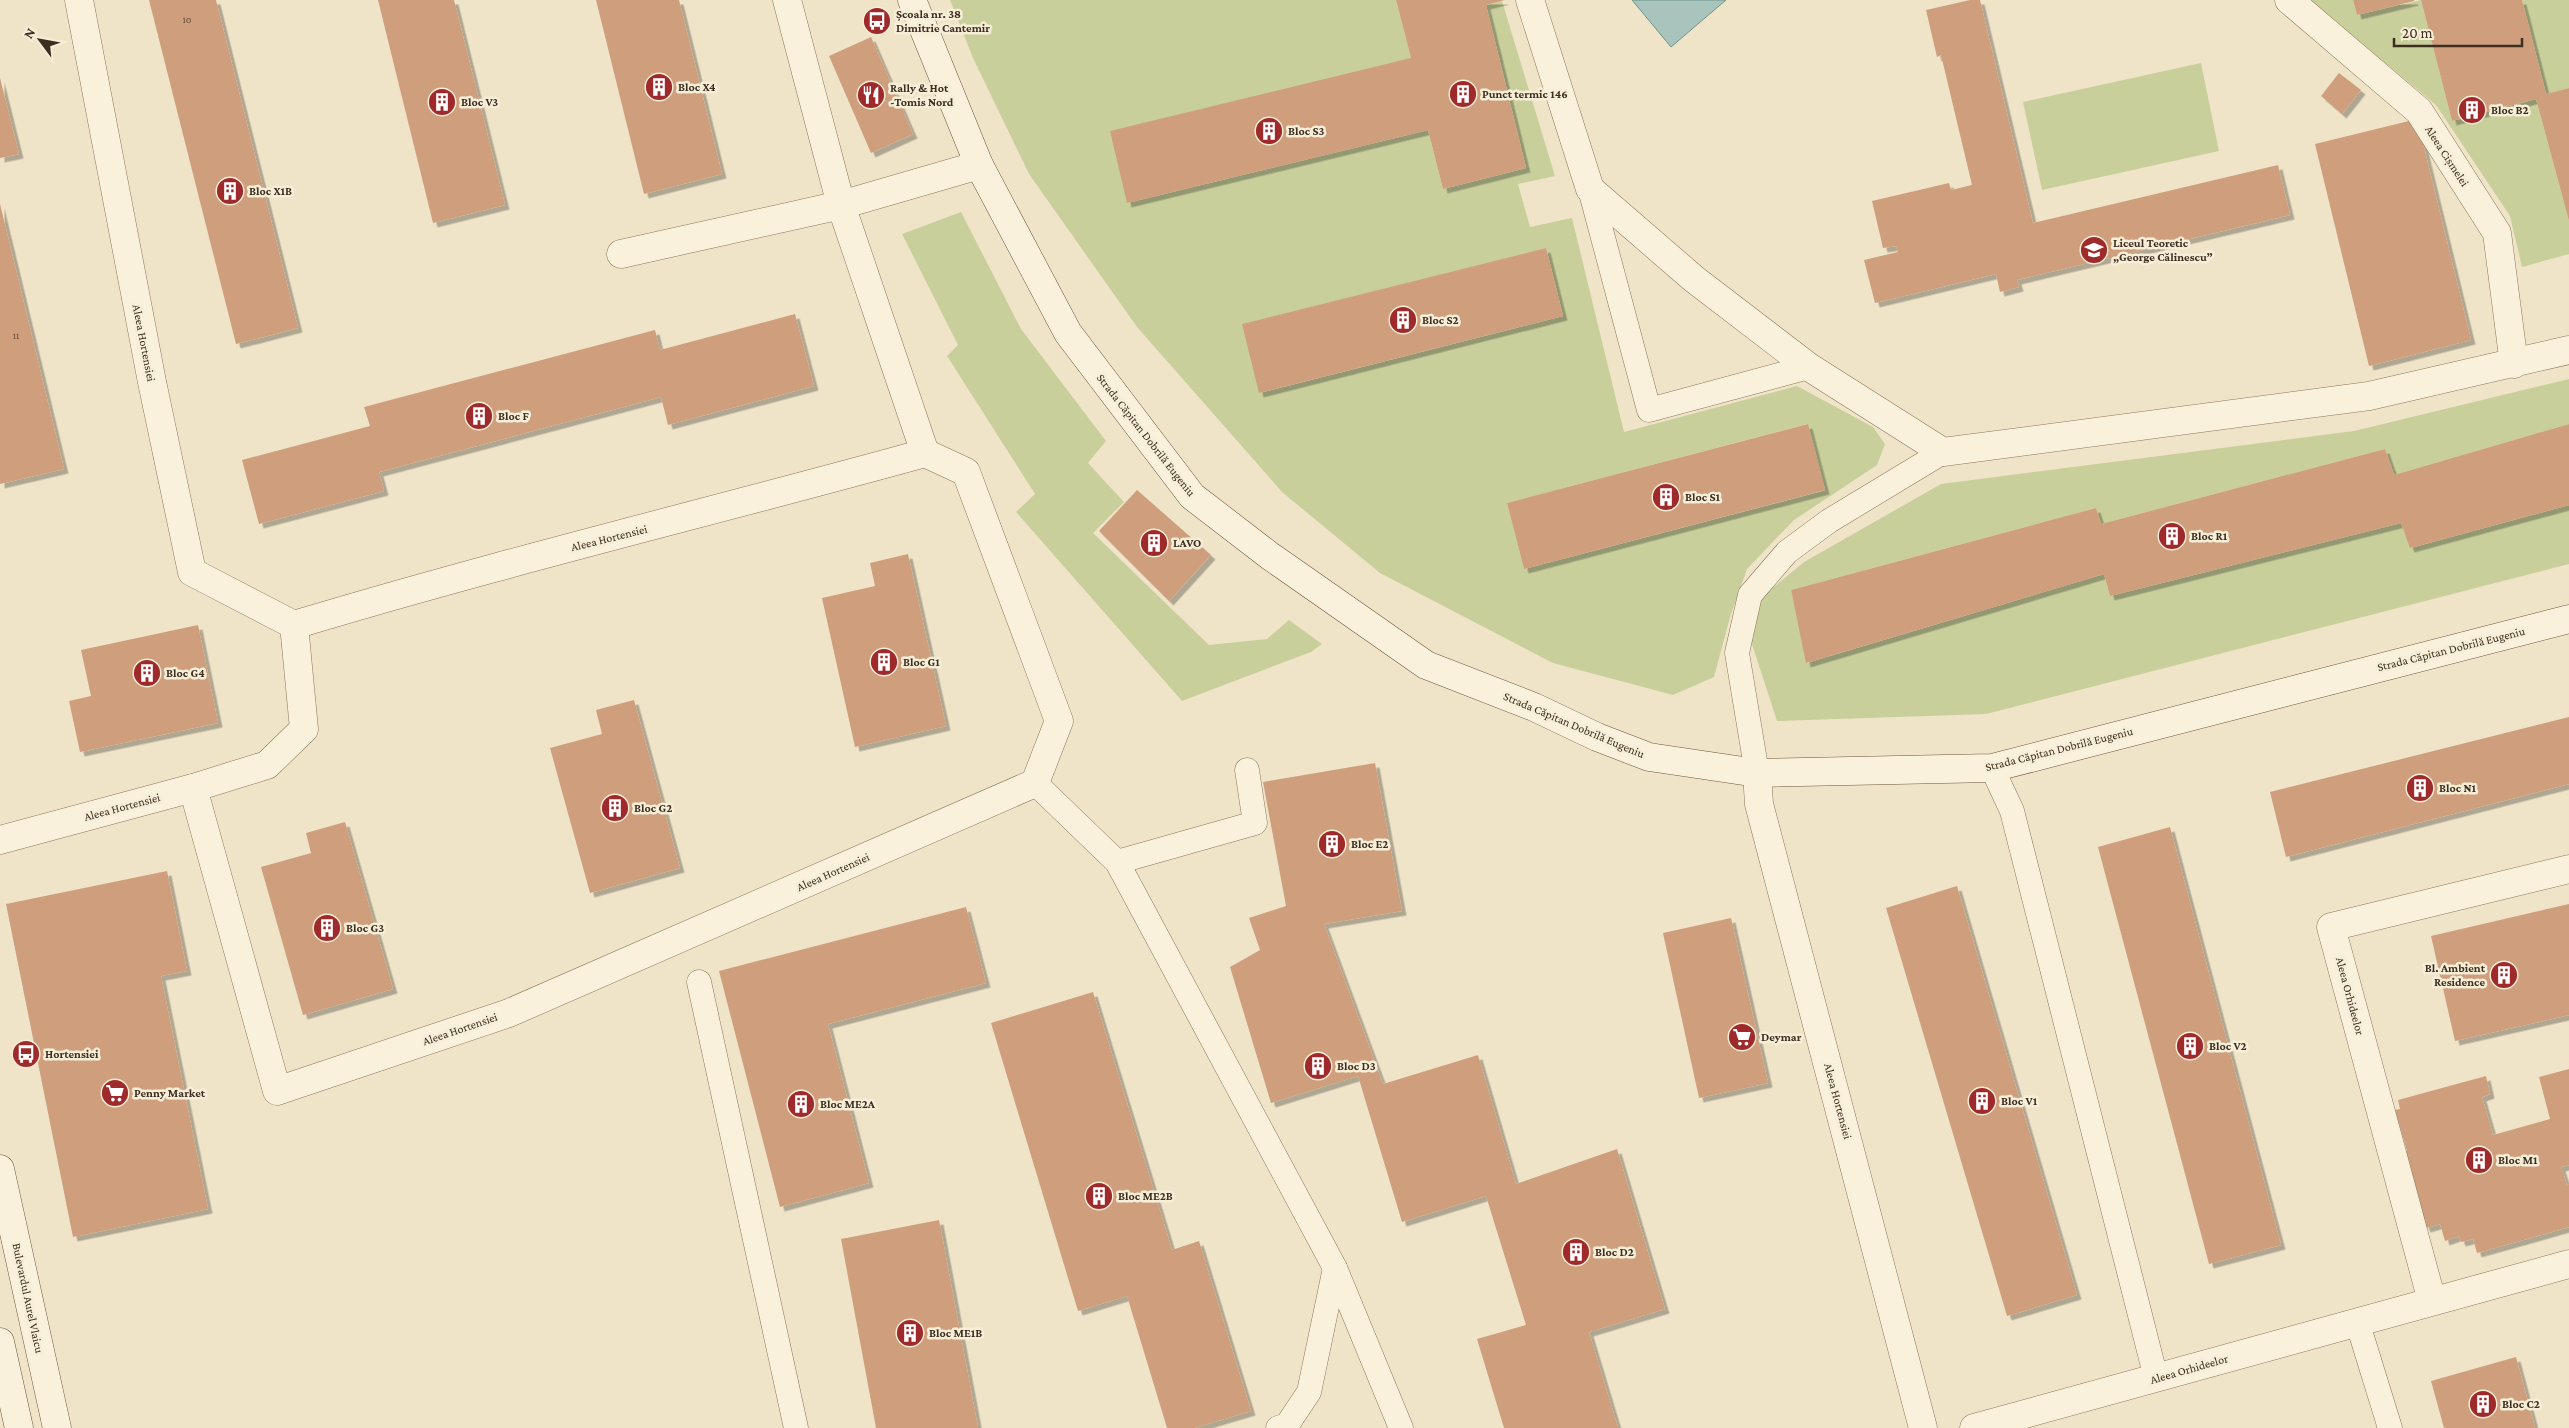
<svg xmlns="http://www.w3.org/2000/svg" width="2569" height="1428" font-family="'Crimson Pro',serif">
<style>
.green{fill:#c9cf9b;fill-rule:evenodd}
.water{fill:#a9c4bc;stroke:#6f938a}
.building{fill:#cf9f7d;filter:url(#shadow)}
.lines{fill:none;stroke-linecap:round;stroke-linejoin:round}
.lane-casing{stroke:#8d765c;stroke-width:25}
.street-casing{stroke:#8d765c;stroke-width:29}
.secondary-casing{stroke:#6f573f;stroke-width:29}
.lane{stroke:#faf1dc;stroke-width:24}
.street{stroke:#faf1dc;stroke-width:28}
.secondary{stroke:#faf1dc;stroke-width:28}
.labels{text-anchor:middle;stroke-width:5;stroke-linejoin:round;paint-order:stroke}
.number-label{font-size:10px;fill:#624a37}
.poi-label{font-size:12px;font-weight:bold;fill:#3d2e20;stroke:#f7eed8;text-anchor:start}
.street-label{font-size:12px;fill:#3d2e20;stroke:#f7eed8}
</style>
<defs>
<filter id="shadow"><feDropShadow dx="4.5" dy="4.5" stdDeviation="0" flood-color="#0004"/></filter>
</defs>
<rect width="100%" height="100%" fill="#f0e4c8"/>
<g class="green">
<path d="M950,0H1396L1411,58L1127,203L1428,130L1443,189L1526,168L1486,5L1502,1L1555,176L1518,184L1530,227L1572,218L1624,432L1797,386L1873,427L1885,444L1877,465L1794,520L1747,569L1730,617L1714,677L1673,695L1553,663L1380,573L1282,492L1137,327L1029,174L973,58ZM1546,248L1563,316L1260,393L1243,324ZM1807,424L1824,491L1524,569L1507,503Z"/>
<polygon points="2309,0 2353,0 2357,15 2421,0 2452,121 2536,99 2569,221 2569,254 2522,267 2510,216 2436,105"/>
<polygon points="2522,0 2569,0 2569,88 2546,94"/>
<polygon points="2201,63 2219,151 2042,190 2023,102"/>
<polygon points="961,212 1021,329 1106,441 1088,463 1124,502 1093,533 1209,645 1267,639 1289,620 1322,644 1311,652 1182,701 1016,512 1035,494 947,356 958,345 902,234"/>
<polygon points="2569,379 2569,424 2394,475 2385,449 2101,524 2096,508 1791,590 1807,663 2104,574 2110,596 2401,523 2411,548 2569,505 2569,564 1986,714 1777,721 1750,638 1758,600 1804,562 1941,484 2354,431"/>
</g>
<polygon class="water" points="1632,0 1726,0 1671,47"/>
<g class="building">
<polygon points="149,0 216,0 298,328 236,344"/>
<polygon points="378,0 454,0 505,205 433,223"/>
<polygon points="596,0 679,0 722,174 644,194"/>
<polygon points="1396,0 1505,0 1486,5 1526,168 1443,189 1428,130 1127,203 1110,131 1411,58"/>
<polygon points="1970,0 1980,0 2033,223 2278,165 2290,215 2017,280 2019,287 2000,292 1996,274 1875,303 1864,260 1898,252 1896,246 1883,248 1872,201 1949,183 1951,190 1972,185 1941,55 1937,57 1926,10"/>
<polygon points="2353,0 2414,0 2414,1 2357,15"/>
<polygon points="2421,0 2522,0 2546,94 2569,88 2569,221 2536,99 2452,121"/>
<polygon points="871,37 913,134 871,153 829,56"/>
<polygon points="2339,73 2361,90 2342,114 2321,96"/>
<polygon points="0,78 19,154 0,158"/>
<polygon points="2417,119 2471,340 2369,366 2315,144"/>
<polygon points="0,204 64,469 0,484"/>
<polygon points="1546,248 1563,316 1259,393 1242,324"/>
<polygon points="795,314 814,386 668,425 661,397 379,472 384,491 259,524 242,460 370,426 364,407 655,330 660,350"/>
<polygon points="1808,424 1825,490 1524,569 1507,503"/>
<polygon points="2569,424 2569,505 2410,548 2401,523 2110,596 2104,574 1806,663 1791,590 2096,508 2101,524 2385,449 2394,475"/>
<polygon points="1137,490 1211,555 1169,601 1099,531"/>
<polygon points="908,554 946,726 855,747 822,598 875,586 870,563"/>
<polygon points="198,625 218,723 80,752 69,701 91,696 81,650"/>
<polygon points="634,700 680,868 590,893 550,748 602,734 596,710"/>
<polygon points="2569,717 2569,784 2286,857 2270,792"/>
<polygon points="1375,763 1402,911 1324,924 1383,1084 1478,1055 1516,1184 1617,1149 1665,1309 1589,1332 1618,1428 1504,1428 1477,1339 1526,1325 1486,1196 1402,1222 1358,1076 1271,1103 1230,967 1260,950 1249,918 1286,906 1263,782"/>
<polygon points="345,822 393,989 303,1015 261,867 311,853 306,833"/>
<polygon points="2170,827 2281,1245 2209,1264 2098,847"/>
<polygon points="167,871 187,971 161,976 208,1209 73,1237 6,904"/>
<polygon points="1957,886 2077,1295 2007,1316 1886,908"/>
<polygon points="2569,904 2569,1015 2455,1041 2431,936"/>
<polygon points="966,907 986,983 828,1024 869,1183 780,1207 719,971"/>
<polygon points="1731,918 1768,1083 1699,1098 1663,933"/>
<polygon points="1093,992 1172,1250 1199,1241 1251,1411 1194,1428 1167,1428 1127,1296 1078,1311 991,1023"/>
<polygon points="2569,1069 2569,1165 2561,1167 2567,1185 2569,1184 2569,1227 2477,1253 2473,1239 2461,1242 2459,1236 2445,1241 2440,1224 2426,1228 2397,1153 2407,1151 2395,1110 2400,1109 2398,1100 2486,1076 2490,1094 2482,1097 2493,1135 2550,1119 2539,1077"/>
<polygon points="939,1220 978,1428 876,1428 841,1239"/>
<polygon points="2516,1357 2535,1428 2444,1428 2431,1381"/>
</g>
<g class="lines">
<defs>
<g id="lane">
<polyline points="1590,189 1649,410 1809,367"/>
<polyline points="1992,768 2012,811 2156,1378"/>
<polyline points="1757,773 1737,653 1750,595 1787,552 1829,521 1943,452"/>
<polyline points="1035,783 1117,862 1255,823 1247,770"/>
<polyline points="1117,862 1335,1268 1401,1428"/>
<polyline points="699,982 796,1428"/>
<polyline points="2357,1321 2390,1428"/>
<polyline points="1278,1428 1287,1425 1309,1392 1335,1268"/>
</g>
<g id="street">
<polyline points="1530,0 1590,189 1694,279 1809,367 1943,452 2369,396 2569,350"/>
<polyline points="2289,0 2419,111 2497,233 2514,364"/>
<polyline points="621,254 841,205 979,165"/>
<path d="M294,625C503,562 715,511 925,453L841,205L787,0"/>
<polyline points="1757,773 1759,804 1923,1428"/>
<polyline points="193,788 277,1091 509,1013 1035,783 1059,721 966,472 925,453"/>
<polyline points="0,840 193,788 267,765 304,729 294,625 192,572 152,382 79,0"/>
<polyline points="2432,1301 2331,927 2569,869"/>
<polyline points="1974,1428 2569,1264"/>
</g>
<g id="secondary">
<polyline points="912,0 979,165 1068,333 1192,496 1270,556 1426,665 1534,707 1597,737 1649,757 1757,773 1992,768 2569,619"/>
<polyline points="0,1169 57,1428"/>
<polyline points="0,1342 19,1428"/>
</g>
</defs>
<use href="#lane" class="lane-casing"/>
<use href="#street" class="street-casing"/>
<use href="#secondary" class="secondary-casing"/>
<use href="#lane" class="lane"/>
<use href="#street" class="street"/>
<use href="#secondary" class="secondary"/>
</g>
<defs>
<symbol id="bus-disc" viewBox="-11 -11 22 22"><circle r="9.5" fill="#9e2a2b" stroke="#f7eed8"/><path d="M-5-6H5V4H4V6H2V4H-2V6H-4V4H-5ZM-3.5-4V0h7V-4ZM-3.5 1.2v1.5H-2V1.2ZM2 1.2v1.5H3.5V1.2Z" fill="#fff"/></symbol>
<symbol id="building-disc" viewBox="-11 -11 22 22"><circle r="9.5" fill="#9e2a2b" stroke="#f7eed8"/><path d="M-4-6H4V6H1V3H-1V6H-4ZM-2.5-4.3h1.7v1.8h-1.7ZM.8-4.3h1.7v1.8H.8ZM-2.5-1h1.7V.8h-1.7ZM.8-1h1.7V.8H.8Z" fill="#fff"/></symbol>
<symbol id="restaurant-disc" viewBox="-11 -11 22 22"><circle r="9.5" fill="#9e2a2b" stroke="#f7eed8"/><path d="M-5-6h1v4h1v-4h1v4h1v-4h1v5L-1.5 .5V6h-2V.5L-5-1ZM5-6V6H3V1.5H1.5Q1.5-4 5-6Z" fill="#fff"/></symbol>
<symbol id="school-disc" viewBox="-11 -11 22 22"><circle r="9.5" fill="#9e2a2b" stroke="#f7eed8"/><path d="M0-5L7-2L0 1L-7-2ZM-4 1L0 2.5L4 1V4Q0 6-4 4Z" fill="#fff"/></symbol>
<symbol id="supermarket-disc" viewBox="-11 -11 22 22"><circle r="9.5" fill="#9e2a2b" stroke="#f7eed8"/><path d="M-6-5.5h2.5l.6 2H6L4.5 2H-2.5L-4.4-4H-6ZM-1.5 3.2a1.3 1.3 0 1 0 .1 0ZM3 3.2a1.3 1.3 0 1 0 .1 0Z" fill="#fff"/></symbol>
</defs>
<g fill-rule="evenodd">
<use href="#bus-disc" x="861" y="5" width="32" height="32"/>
<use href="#building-disc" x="643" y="71" width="32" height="32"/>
<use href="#building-disc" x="1447" y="78" width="32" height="32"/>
<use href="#restaurant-disc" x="855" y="79" width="32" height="32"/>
<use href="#building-disc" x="426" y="86" width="32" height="32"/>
<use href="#building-disc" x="2456" y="94" width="32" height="32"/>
<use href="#building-disc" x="1253" y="115" width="32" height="32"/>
<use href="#building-disc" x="214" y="175" width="32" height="32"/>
<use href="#school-disc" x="2078" y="234" width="32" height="32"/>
<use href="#building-disc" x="1387" y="304" width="32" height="32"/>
<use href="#building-disc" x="463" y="400" width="32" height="32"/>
<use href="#building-disc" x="1650" y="481" width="32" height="32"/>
<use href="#building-disc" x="2156" y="520" width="32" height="32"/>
<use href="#building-disc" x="1138" y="527" width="32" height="32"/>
<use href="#building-disc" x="868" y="646" width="32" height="32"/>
<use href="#building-disc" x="131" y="657" width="32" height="32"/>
<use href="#building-disc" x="2404" y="772" width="32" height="32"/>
<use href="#building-disc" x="599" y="792" width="32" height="32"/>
<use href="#building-disc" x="1316" y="828" width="32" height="32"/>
<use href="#building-disc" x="311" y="912" width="32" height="32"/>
<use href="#building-disc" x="2488" y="959" width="32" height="32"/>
<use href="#supermarket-disc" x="1726" y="1021" width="32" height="32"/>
<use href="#building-disc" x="2174" y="1030" width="32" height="32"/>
<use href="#bus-disc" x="10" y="1038" width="32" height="32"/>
<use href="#building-disc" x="1302" y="1050" width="32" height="32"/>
<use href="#supermarket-disc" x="99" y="1077" width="32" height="32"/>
<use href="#building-disc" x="1966" y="1085" width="32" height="32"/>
<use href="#building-disc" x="785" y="1088" width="32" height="32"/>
<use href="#building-disc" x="2463" y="1144" width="32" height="32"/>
<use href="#building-disc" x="1083" y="1180" width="32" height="32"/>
<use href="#building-disc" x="1560" y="1236" width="32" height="32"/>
<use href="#building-disc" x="894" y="1317" width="32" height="32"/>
<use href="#building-disc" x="2467" y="1388" width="32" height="32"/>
</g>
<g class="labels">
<g class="number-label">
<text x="187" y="23">10</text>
<text x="16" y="339">11</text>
</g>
<g class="poi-label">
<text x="896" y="18">Școala nr. 38<tspan x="896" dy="14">Dimitrie Cantemir</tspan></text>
<text x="678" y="91">Bloc X4</text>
<text x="890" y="92">Rally &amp; Hot<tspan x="890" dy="14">-Tomis Nord</tspan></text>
<text x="1482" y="98">Punct termic 146</text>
<text x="461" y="106">Bloc V3</text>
<text x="2491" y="114">Bloc B2</text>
<text x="1288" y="135">Bloc S3</text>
<text x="249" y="195">Bloc X1B</text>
<text x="2113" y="247">Liceul Teoretic<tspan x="2113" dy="14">„George Călinescu”</tspan></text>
<text x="1422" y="324">Bloc S2</text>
<text x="498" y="420">Bloc F</text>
<text x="1685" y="501">Bloc S1</text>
<text x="2191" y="540">Bloc R1</text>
<text x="1173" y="547">LAVO</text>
<text x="903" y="666">Bloc G1</text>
<text x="166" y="677">Bloc G4</text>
<text x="2439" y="792">Bloc N1</text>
<text x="634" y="812">Bloc G2</text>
<text x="1351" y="848">Bloc E2</text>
<text x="346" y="932">Bloc G3</text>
<text x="2485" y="972" text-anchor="end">Bl. Ambient<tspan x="2485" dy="14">Residence</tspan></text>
<text x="1761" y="1041">Deymar</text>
<text x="2209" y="1050">Bloc V2</text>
<text x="45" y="1058">Hortensiei</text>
<text x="1337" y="1070">Bloc D3</text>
<text x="134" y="1097">Penny Market</text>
<text x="2001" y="1105">Bloc V1</text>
<text x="820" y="1108">Bloc ME2A</text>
<text x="2498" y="1164">Bloc M1</text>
<text x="1118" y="1200">Bloc ME2B</text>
<text x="1595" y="1256">Bloc D2</text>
<text x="929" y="1337">Bloc ME1B</text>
<text x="2502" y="1408">Bloc C2</text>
</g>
<g class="street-label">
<text transform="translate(2447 156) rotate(57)" y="4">Aleea Cișmelei</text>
<text transform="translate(144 343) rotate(79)" y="4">Aleea Hortensiei</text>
<text transform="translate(1146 435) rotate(52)" y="4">Strada Căpitan Dobrilă Eugeniu</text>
<text transform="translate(609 538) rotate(-14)" y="4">Aleea Hortensiei</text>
<text transform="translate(2451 649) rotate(-14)" y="4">Strada Căpitan Dobrilă Eugeniu</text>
<text transform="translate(1574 725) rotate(23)" y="4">Strada Căpitan Dobrilă Eugeniu</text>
<text transform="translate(2059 749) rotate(-14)" y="4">Strada Căpitan Dobrilă Eugeniu</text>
<text transform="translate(122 807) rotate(-15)" y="4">Aleea Hortensiei</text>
<text transform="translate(833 872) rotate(-24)" y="4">Aleea Hortensiei</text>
<text transform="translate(2350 996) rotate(75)" y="4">Aleea Orhideelor</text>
<text transform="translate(460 1029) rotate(-19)" y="4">Aleea Hortensiei</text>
<text transform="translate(1838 1101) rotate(75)" y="4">Aleea Hortensiei</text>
<text transform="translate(28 1298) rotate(78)" y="4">Bulevardul Aurel Vlaicu</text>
<text transform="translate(2189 1369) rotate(-16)" y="4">Aleea Orhideelor</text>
</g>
</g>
<g transform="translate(40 40) rotate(302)" stroke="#f7eed8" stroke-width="4" paint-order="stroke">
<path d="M0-4L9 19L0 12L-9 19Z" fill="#3d2e20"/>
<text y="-8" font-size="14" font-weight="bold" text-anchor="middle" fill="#3d2e20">N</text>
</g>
<path d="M2394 38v8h128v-8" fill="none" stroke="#3d2e20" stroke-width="2.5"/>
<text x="2402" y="38" font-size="15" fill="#3d2e20" stroke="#f7eed8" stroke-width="4" paint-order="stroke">20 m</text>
</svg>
